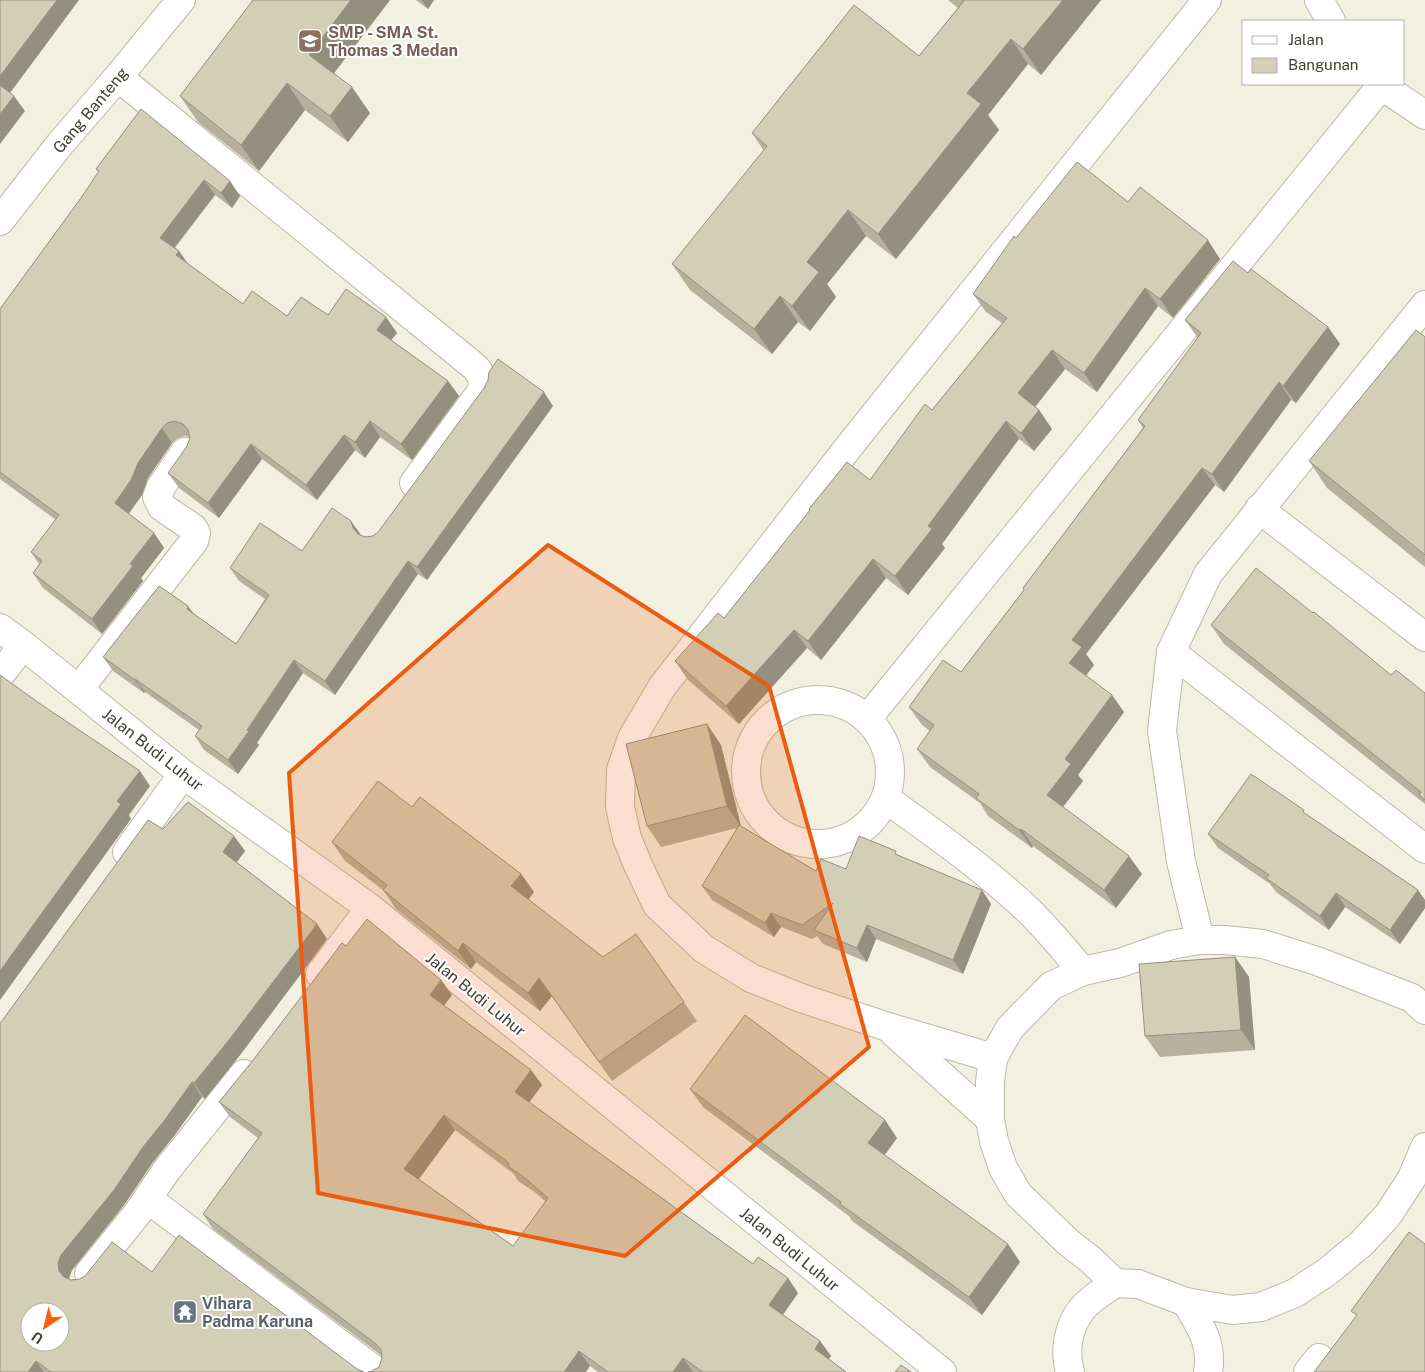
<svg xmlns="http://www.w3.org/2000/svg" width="1425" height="1372" font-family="'Public Sans',sans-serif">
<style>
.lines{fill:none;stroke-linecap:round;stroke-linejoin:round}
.minor-casing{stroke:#bdbaa4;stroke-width:30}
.minor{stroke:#fff;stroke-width:28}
.wall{fill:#b5b19d;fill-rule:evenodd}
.shaded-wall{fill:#94907f}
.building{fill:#d3ceb6;stroke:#94907f;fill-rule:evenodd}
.marked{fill:#ec5b0f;fill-opacity:0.2;stroke:#ec5b0f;stroke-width:4;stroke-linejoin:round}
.labels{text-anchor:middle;stroke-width:4;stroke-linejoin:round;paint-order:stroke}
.education-label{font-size:16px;font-weight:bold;fill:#785e54;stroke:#fff;text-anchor:start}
.street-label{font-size:16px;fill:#434032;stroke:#fff}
.worship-label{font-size:16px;font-weight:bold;fill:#5b616d;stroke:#fff;text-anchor:start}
</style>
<rect width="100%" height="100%" fill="#f2f0e1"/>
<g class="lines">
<defs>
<g id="minor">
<polyline points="1319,0 1331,21"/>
<path d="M118,77L475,367C482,375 485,382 481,392L414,483"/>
<polyline points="1379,84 1425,115"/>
<polyline points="0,221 60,144 118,77 181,0"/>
<polyline points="1259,509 1425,637"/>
<polyline points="0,628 23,645 183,774 370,908 942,1372"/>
<polyline points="1171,652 1425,849"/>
<polyline points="0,675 23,645"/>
<polyline points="79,689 194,541 196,533 193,528 162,507 157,497 161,487 185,452"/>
<circle cx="818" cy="772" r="72"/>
<polyline points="867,719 1381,86"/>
<path d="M886,799C934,833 983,868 1027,909C1047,928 1065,951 1083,971"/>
<polyline points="127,852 183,774"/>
<polyline points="1200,940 1181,861 1162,731 1171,652 1208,574 1425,305"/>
<polyline points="320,974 370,908"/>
<polyline points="1425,1010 1412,998 1317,961 1263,944 1225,940 1200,940 1171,945 1120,963 1083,971 1051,986 1010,1028 993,1058 990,1082 990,1119 994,1141 1003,1168 1018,1194 1069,1243 1091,1260 1115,1283 1138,1284 1186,1302 1233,1310 1261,1307 1295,1293 1327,1272 1362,1243 1388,1215 1412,1178 1425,1147"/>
<polyline points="893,1032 990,1119"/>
<polyline points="993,1058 888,1027 801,998 751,978 704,949 657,905 638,865 627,838 620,807 621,770 632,738 662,687 851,444 1207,0"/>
<polyline points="148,1199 377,1372"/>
<polyline points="89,1273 137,1214 166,1171 244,1074"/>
<path d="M1186,1302C1200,1326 1213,1343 1208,1372"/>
<path d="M1070,1372C1064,1351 1068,1326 1082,1309C1091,1298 1104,1291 1115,1283"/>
<polyline points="1308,1372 1319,1358"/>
</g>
</defs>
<use href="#minor" class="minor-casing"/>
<use href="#minor" class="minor"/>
</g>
<g class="wall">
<polygon points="253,0 390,0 334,73 370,113 348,142 305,110 259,171 198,122 180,96"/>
<polygon points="416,0 434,0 428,9"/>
<polygon points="948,0 1101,0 1041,75 1028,64 988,115 999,130 896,259 866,236 827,284 836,297 810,331 798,322 772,354 690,290 672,264 764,151 752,133 919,56 958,8"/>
<polygon points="141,109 240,196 232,208 215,195 175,248 179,251 189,265 243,304 287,316 328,315 397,333 391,340 448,381 459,396 412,460 380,437 365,458 355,450 317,500 262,459 219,518 179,488 168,473 187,446 190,438 186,436 178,438 172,443 148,478 142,495 129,514 154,533 164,548 141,578 143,581 102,634 43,588 33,573 39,564 31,552 56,520 0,479 0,309 81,198 99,173 96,169"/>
<polygon points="1128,202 1220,259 1173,318 1158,306 1097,392 1065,369 1035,407 1039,410 1052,429 1034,451 1019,439 942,544 945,548 908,595 886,578 821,660 807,648 739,724 688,680 675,661 724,618 870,480 932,410 1002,323 986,312 973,294 1016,238"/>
<polygon points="1248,273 1328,327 1340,344 1296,403 1291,400 1224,492 1215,485 1086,654 1094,665 1086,675 1124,712 1078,775 1083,781 1063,807 1142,874 1116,908 1033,846 1032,848 988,816 980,803 930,767 917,749 930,731 922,725 909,707 961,672 1024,590 1023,588 1143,428 1138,420 1198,338 1185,320"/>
<polygon points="1425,337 1425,567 1327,488 1309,461"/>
<polygon points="553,406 427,580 418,574 335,695 303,673 257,743 259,745 238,774 204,750 195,736 199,730 145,692 144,693 113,671 103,657 194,614 236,644 265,599 239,581 230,568 302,551 361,535 365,537 373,536"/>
<polygon points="1211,625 1391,675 1425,693 1425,804 1224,644"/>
<polygon points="721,745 741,826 816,871 846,869 900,856 991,904 963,974 876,939 867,962 823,944 817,936 812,939 781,927 774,937 712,900 702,886 737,828 661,847 647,826"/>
<polygon points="412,807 521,874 534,892 528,900 603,957 636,934 697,1021 612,1081 552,996 540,1011 476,962 471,969 396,909 383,890 345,861 332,842"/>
<polygon points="1307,815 1425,900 1425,908 1400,944 1345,907 1329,930 1276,892 1270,884 1218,848 1208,834"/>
<polygon points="163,829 234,836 245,851 237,862 317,924 327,939 240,1055 205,1099 202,1097 174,1136 153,1162 124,1205 72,1270 69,1279 71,1280 152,1272 364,1372 0,1372 2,1021"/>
<path d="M346,946L441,980L452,995L444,1005L531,1070L542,1085L529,1102L753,1264L798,1293L783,1315L820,1341L831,1356L829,1359L846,1372H598L590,1366L372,1371L379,1367L382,1358V1356L213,1229L203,1214L258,1138L230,1117L219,1102ZM455,1130L514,1174L518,1181L536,1193L546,1202L513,1246L419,1179Z"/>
<polygon points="1235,957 1249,977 1255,1050 1160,1057 1145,1036"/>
<polygon points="690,1089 885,1120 897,1138 885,1155 1020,1262 982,1315 852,1221 849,1216 703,1107"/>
</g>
<g class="shaded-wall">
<polygon points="57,0 79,0 7,97 0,88 0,76"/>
<polygon points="351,0 390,0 328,81 309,55"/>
<polygon points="421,0 434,0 428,9"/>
<polygon points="1063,0 1101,0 1041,75 1023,49"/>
<polygon points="1011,39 1028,64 988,115 999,130 896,259 878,234 967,93"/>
<polygon points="287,83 305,110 259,171 241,145"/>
<polygon points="352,87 370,113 348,142 330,116"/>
<polygon points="14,96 25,111 0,144 0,114"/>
<polygon points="204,180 215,195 170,253 160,238"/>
<polygon points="230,181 240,196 232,208 221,193"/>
<polygon points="848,210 866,236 827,284 836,297 810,331 792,306 807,262"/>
<polygon points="1208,240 1220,259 1173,318 1160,299"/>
<polygon points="179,251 189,266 176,255"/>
<polygon points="1145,288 1158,306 1097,392 1084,373"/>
<polygon points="780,296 798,322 772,354 754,329"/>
<polygon points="386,317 397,333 387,345 377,330"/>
<polygon points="1328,327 1340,344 1296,403 1283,386"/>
<polygon points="1052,350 1065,369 1031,412 1018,393"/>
<polygon points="448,381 459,396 412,460 401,444"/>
<polygon points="1279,382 1291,400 1224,492 1212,474"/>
<polygon points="544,392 553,406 427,580 417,567"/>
<polygon points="1039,410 1052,429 1034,451 1021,433"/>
<polygon points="370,421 380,437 365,458 355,442"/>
<polygon points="1006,421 1019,439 942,544 945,548 908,595 895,576 928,526"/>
<polygon points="162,428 172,443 148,478 142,495 125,518 115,503 138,463"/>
<polygon points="344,435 355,450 317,500 306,485"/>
<polygon points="251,444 262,459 219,518 208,503"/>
<polygon points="1202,468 1215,485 1086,654 1094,665 1082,681 1069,663 1072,640"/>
<polygon points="351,521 361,535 362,542 353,528"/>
<polygon points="154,533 164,548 141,578 143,581 102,634 92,619 130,564"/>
<polygon points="873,559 886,578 821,660 808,641"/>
<polygon points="408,561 418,574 335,695 325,681"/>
<polygon points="188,606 198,620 187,609"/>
<polygon points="794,630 807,648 739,724 726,706"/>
<polygon points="294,660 303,673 257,743 259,745 238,774 228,760"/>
<polygon points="135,679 145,692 144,693 135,680"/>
<polygon points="1112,695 1124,712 1078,775 1083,781 1059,812 1047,795 1065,759"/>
<polygon points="707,724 721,745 741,827 727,806"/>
<polygon points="140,771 150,786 129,815 131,819 0,1000 0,971 117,801"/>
<polygon points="1021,829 1033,846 1032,848 1019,830"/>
<polygon points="234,836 245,851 233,867 223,852"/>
<polygon points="1129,856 1142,874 1116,908 1104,890"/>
<polygon points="521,874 534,892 524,905 511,886"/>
<polygon points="982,890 991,904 963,974 953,960"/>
<polygon points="1418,890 1425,900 1425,908 1400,944 1390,930"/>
<polygon points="1336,893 1345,907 1329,930 1320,916"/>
<polygon points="771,913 781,927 774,937 765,923"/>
<polygon points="317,924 327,939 240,1055 205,1099 194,1083"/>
<polygon points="867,925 876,939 867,962 857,948"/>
<polygon points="463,943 476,962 471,969 458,951"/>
<polygon points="1235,957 1249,977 1255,1050 1241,1030"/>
<polygon points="539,978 552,996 540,1011 528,993"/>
<polygon points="441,980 452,995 441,1010 430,995"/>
<polygon points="531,1070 542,1085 526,1107 515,1092"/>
<polygon points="192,1082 202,1097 174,1136 153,1162 124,1205 72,1270 69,1278 70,1286 59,1271 58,1263 61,1255"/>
<polygon points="444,1115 455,1130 415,1184 404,1169"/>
<polygon points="885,1120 897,1138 880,1161 868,1143"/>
<polygon points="1008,1244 1020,1262 982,1315 969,1297"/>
<polygon points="788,1278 798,1293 779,1320 769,1305"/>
<polygon points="820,1341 831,1356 825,1364 815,1349"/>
<polygon points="579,1351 590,1366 586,1372 564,1372"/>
<polygon points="683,1358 693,1372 673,1372"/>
<polygon points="36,1361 44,1372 28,1372"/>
</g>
<g class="building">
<polygon points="0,0 57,0 0,76"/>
<polygon points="253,0 351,0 309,55 352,87 330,116 287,83 241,145 180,96"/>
<polygon points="962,0 1063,0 1023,49 1011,39 967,93 981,104 878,234 848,210 807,262 819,272 792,306 780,296 754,329 672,264 767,146 752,133 854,5 919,56 964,1"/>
<polygon points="0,85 14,96 0,114"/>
<polygon points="141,109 230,181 221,193 204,180 160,238 179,251 176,255 243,304 252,291 287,316 301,297 328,315 346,289 386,317 377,330 448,381 401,444 370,421 355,442 344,435 306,485 251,444 208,503 168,473 187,446 190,438 188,430 183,424 175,421 167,423 162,428 138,463 131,480 115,503 154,533 130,564 133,566 92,619 33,573 42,561 31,552 59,515 0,472 0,309 81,198 99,171 96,169"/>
<polygon points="1077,162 1128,202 1140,187 1208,240 1160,299 1145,288 1084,373 1052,350 1018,393 1039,410 1021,433 1006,421 928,526 932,529 895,576 873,559 808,641 794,630 726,706 675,661 718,613 724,618 810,510 809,509 847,462 870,480 925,404 932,410 1007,318 973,294 1014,236 1016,238"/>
<polygon points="1233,261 1248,273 1251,269 1328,327 1283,386 1279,382 1212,474 1202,468 1072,640 1082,647 1069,663 1112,695 1065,759 1071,764 1047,795 1129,856 1104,890 1021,829 1019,830 976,798 979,794 917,749 934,725 909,707 943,660 961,672 1024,590 1023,588 1145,426 1138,420 1201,333 1185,320"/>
<polygon points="1416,330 1425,337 1425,555 1309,461"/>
<polygon points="498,359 544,392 417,567 408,561 325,681 294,660 247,730 249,731 228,760 195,736 202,726 135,679 135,680 103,657 159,586 188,606 187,609 236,644 269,595 230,568 260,523 302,551 332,508 351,521 353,528 358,534 365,537 373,536 379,531 484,388 488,380 489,372"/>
<polygon points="1256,568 1313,613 1314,612 1391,675 1396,670 1425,693 1425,800 1419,795 1421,792 1211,625"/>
<polygon points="0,675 39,703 140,771 117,801 121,804 0,971"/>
<polygon points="707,724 727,806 647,826 626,744"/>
<polygon points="1251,774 1304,810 1303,812 1418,890 1390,930 1336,893 1320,916 1266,878 1269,875 1208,834"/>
<polygon points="378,781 412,807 420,797 521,874 511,886 603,957 636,934 684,1002 599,1062 539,978 528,993 463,943 458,951 383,890 387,885 332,842"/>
<path d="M188,802L234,836L223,852L317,924L229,1040L194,1083L192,1082L164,1121L143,1147L114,1190L61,1255L58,1263L59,1271L64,1277L71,1280L80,1279L86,1275L112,1242L152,1272L179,1235L357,1369L364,1372H51L36,1361L28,1372H0V1023L2,1021L148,820L163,829ZM30,1312H60V1342H30Z"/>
<polygon points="739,825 816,871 821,859 846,869 859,836 896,851 895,854 982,890 953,960 867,925 857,948 814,930 833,903 802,925 771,913 765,923 702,886"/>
<path d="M367,919L441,980L430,995L531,1070L515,1092L753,1264L758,1257L788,1278L769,1305L820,1341L815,1349L846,1372H703L683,1358L673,1372H608L579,1351L564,1372H368L372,1371L379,1367L382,1358L381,1350L376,1344L203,1214L262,1133L219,1102L254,1059L342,943L346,946ZM444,1115L509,1163L508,1166L525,1178L548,1198L513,1246L404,1169Z"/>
<polygon points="1235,957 1241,1030 1145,1036 1139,964"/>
<polygon points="745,1015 885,1120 868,1143 1008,1244 969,1297 840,1204 841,1202 690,1089"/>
<polygon points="1409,1232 1425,1244 1425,1372 1314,1372 1357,1315 1351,1311"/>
<polygon points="901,1365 911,1372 895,1372"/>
</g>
<path class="marked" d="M548,545L769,686L869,1047L625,1256L318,1193L289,773Z"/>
<defs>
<symbol id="school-square" viewBox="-11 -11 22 22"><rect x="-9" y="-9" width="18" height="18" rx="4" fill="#8d6e63" stroke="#fff"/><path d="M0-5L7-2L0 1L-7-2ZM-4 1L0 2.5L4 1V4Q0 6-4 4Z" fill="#fff"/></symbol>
<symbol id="temple-square" viewBox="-11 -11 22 22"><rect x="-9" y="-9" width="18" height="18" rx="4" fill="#6b7280" stroke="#fff"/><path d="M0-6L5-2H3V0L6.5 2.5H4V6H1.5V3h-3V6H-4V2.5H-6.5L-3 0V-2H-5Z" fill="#fff"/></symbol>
</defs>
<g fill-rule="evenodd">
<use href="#school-square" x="296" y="27" width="28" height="28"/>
<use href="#temple-square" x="171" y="1298" width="28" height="28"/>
</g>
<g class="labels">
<g class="education-label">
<text x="328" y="38">SMP - SMA St.<tspan x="328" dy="18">Thomas 3 Medan</tspan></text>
</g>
<g class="street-label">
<text transform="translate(90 110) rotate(-50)" y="6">Gang Banteng</text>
<text transform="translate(153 749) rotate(38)" y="6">Jalan Budi Luhur</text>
<text transform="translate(476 994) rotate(39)" y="6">Jalan Budi Luhur</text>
<text transform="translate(790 1249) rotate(39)" y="6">Jalan Budi Luhur</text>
</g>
<g class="worship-label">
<text x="202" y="1309">Vihara<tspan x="202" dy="18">Padma Karuna</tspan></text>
</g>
</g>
<rect x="1242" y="20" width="162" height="65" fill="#ffffff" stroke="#b4b3ad"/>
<rect x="1252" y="36" width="25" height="8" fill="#ffffff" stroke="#b4b3ad"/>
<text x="1288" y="45" font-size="15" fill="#434032">Jalan</text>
<rect x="1252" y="58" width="25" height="15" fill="#d3ceb6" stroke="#b4b3ad"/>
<text x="1288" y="70" font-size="15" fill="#434032">Bangunan</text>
<g transform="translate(45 1327) rotate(215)"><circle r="24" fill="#ffffff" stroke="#b4b3ad"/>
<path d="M0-4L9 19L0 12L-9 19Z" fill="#ff5e0b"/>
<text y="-8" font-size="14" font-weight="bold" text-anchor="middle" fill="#434032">U</text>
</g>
</svg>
